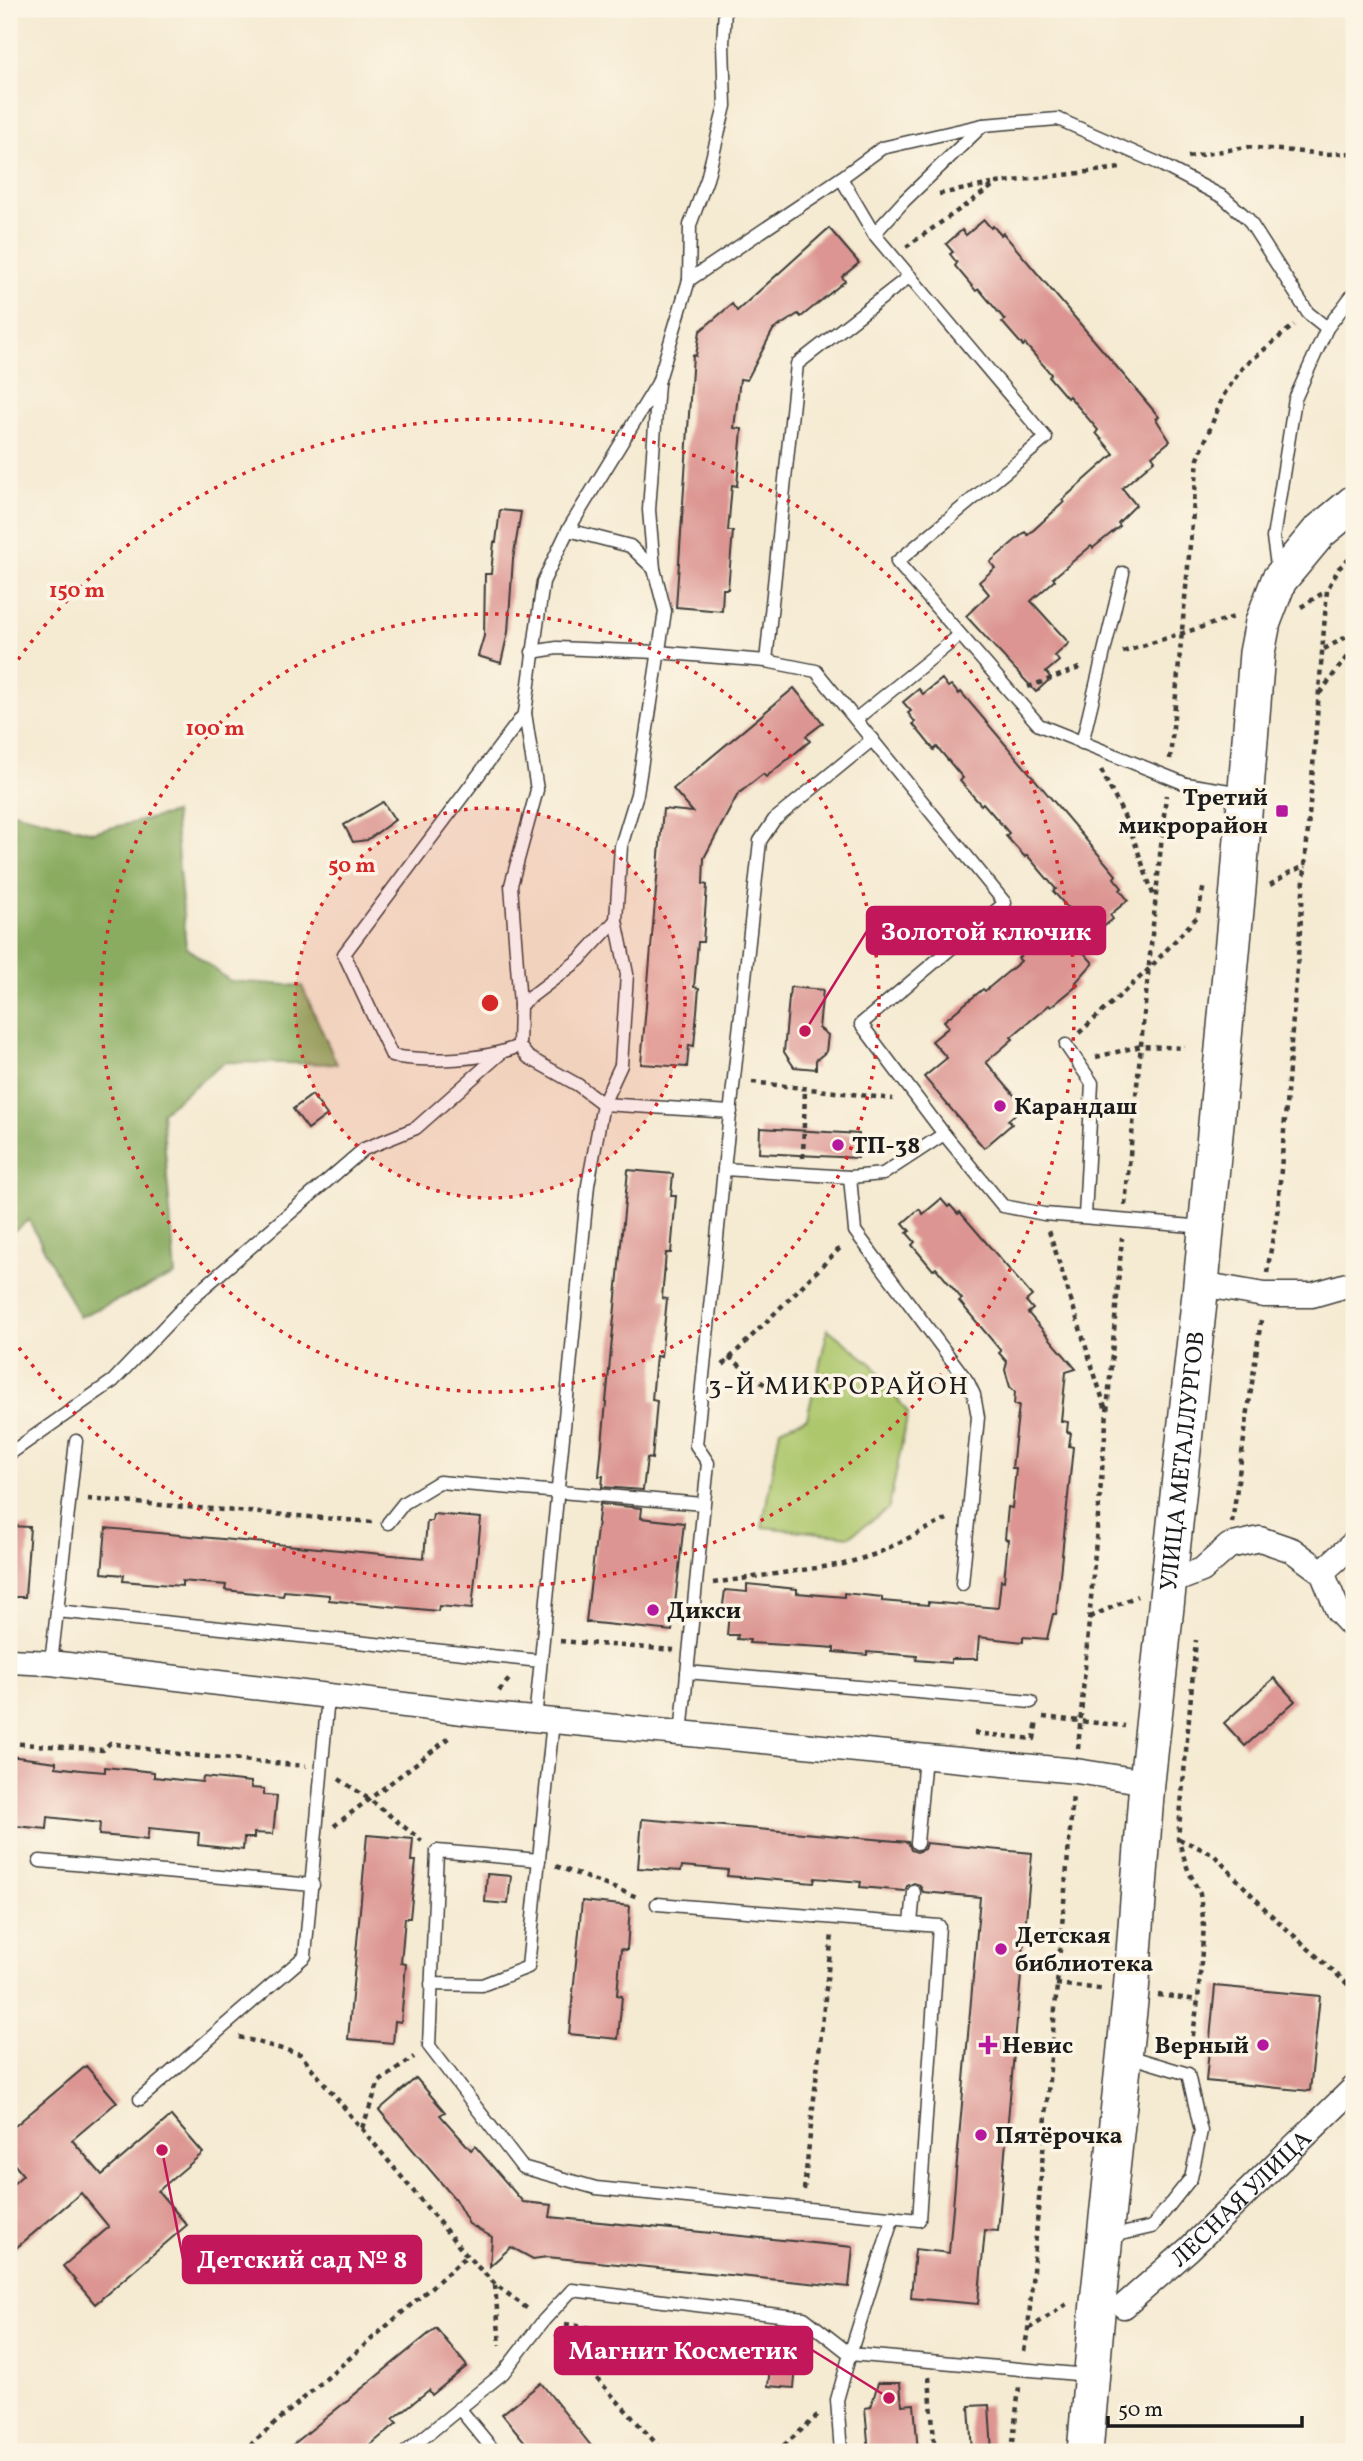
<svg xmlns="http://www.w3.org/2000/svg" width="1363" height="2461" font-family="Vollkorn,serif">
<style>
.green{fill:#adc76d;stroke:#647244;stroke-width:2}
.forest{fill:#8aac60;stroke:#53643e;stroke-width:2}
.building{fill:#dc9592}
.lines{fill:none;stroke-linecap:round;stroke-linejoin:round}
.lane-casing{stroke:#3d3b37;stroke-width:15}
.street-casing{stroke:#3d3b37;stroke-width:27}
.secondary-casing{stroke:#3d3b37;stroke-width:38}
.path{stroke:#3d3b37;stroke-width:4.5;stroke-dasharray:5 5;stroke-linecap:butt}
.lane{stroke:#fff;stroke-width:12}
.street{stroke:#fff;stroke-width:24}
.secondary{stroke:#fff;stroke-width:35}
.ring{fill:none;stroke:#d62828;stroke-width:3.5;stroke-dasharray:3.5 7}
.poi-dot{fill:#b5179e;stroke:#fcf5e5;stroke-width:2.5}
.labels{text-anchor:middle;stroke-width:7;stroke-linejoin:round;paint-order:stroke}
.poi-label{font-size:24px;font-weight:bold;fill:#1c1c1c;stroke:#fcf5e5;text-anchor:start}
.street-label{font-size:24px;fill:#1c1c1c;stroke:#fcf5e5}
.neighbourhood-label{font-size:26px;letter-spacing:2px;fill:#1c1c1c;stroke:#fcf5e5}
.centre{fill:#d62828;stroke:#fcf5e5;stroke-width:3.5}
.ring-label{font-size:21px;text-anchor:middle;font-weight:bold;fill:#d62828;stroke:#fcf5e5;stroke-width:7;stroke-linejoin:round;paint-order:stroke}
.leader{fill:none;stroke:#c2185b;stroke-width:2.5}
.callout-dot{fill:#c2185b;stroke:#fcf5e5;stroke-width:2.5}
.callout{fill:#c2185b;stroke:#c2185b;stroke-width:2.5}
.callout-label{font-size:26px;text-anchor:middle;font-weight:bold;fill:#fff}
</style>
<rect width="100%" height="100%" fill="#fcf5e5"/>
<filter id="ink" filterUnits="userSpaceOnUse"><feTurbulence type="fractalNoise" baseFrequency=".0143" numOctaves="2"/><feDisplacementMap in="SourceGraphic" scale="14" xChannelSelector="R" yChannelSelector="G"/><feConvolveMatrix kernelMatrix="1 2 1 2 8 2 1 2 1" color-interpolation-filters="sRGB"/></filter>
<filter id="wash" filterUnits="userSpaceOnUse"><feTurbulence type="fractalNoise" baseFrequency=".00686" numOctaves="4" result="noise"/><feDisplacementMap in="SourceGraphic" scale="28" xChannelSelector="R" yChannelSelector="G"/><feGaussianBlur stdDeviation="1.57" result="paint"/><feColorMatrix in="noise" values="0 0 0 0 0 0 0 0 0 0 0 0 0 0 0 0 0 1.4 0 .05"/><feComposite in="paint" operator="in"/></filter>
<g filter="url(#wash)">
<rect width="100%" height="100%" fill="#f5ead2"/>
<polygon class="green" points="828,1329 873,1365 908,1413 889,1508 850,1536 762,1527 780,1429 807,1418"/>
<polygon class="forest" points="9,811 93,832 174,813 186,947 230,981 302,986 337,1064 225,1062 162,1112 175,1275 79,1317 29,1220 9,1234"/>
<g id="blocks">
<g class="building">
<polygon points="984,220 991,228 993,226 1001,235 1003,233 1144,399 1159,417 1156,419 1170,441 1152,456 1155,460 1122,488 1136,505 1118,523 1120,526 1093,548 1091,546 1053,578 1055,580 1031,601 1069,643 1055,656 1059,661 1046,672 1051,678 1036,692 966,616 989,594 979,582 995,568 990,562 1025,532 1028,535 1064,502 1062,500 1114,454 1096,433 1098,430 1069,396 1067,398 1049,377 1051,374 1025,344 1023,346 1002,322 1005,320 979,289 976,291 955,266 957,263 950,254 953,252 946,244 962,230 966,235"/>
<polygon points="829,228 859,263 842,277 845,281 801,317 798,314 773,330 747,380 740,379 734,428 742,429 737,486 732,485 728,531 733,531 728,589 723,589 722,611 676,607 693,355 696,356 700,331 732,304 737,311"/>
<polygon points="500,510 521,512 513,559 508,632 501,663 478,656 484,636 485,574 491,574 494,542 496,542"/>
<polygon points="942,679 948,687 951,685 959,694 961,692 1116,875 1114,878 1122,888 1120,890 1128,900 1110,915 1113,919 1079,947 1093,963 1076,982 1078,985 1051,1007 1049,1005 1011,1037 1013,1039 986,1062 1024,1107 1008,1120 1012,1124 984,1148 924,1077 947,1058 932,1041 949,1027 944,1021 983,989 985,991 1021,961 1018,958 1072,913 1053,891 1056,889 1027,855 1025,857 1006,836 1009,833 983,803 981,805 960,781 963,778 937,747 934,750 913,724 915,722 908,713 911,711 903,702 919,689 923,694"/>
<polygon points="794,688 823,723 806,736 810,741 766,777 763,774 738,794 704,858 703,884 707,885 703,942 698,942 694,987 699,988 694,1046 689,1045 687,1067 641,1064 663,809 693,812 673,789"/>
<polygon points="383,802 395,820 367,840 353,842 344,825"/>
<polygon points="790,987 823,990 819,1028 828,1035 826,1052 816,1060 816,1069 794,1067 784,1052"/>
<polygon points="312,1095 327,1115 308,1129 293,1109"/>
<polygon points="760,1128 859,1134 858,1158 759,1153"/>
<polygon points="628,1170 673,1174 671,1196 676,1196 671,1253 666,1253 662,1298 667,1299 661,1357 656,1356 652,1400 657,1401 652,1459 647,1458 643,1490 602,1487 603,1476 599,1476"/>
<polygon points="941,1199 948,1207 950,1205 958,1214 960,1212 1032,1296 1026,1301 1033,1309 1028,1313 1076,1369 1066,1372 1061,1421 1068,1422 1067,1432 1071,1433 1069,1446 1073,1447 1056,1614 1053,1614 1047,1639 1023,1637 1023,1642 979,1637 977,1659 951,1659 951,1663 916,1660 917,1656 867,1652 867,1655 834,1652 834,1648 822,1647 749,1643 750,1640 737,1639 738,1635 727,1635 729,1613 722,1612 725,1590 747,1592 747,1584 797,1589 797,1593 844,1597 844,1593 882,1597 882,1601 928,1605 928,1602 998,1608 1001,1580 1004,1581 1008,1540 1005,1539 1008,1507 1012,1508 1016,1468 1012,1468 1019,1405 1014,1405 1015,1392 1010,1387 1005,1370 1007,1362 999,1353 1001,1351 959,1301 962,1299 936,1268 933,1270 912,1245 915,1242 907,1233 910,1231 903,1223 919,1209 923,1214"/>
<polygon points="600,1504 642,1508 641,1518 684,1523 672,1631 586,1622"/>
<polygon points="433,1514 481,1518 472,1609 439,1606 438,1611 357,1603 329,1600 329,1595 284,1591 283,1596 225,1590 226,1585 182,1581 182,1586 123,1581 124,1575 102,1573 106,1528 424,1558 427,1521 432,1521"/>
<polygon points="9,1526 30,1527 25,1597 9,1597"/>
<polygon points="1274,1678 1295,1701 1245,1746 1224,1723"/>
<polygon points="9,1756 56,1762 56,1767 81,1770 105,1772 105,1767 154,1772 154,1777 181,1780 202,1782 203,1777 251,1782 251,1788 264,1789 264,1795 277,1796 273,1834 254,1833 254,1838 244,1838 243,1850 198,1845 199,1833 149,1828 147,1840 123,1837 99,1835 100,1823 48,1817 47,1829 16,1826 16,1822 9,1821"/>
<polygon points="642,1819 908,1842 911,1850 917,1852 924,1849 926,1843 1032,1853 998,2231 985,2230 978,2304 911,2298 915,2249 949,2253 980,1897 923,1892 920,1885 914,1883 907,1886 905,1891 860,1887 861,1882 815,1878 814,1883 727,1876 728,1870 682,1866 681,1871 638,1868"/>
<polygon points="367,1835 413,1839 411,1861 416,1861 410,1918 405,1918 401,1963 406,1964 401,2022 395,2021 393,2043 348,2039"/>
<polygon points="487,1874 511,1876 508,1904 485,1902"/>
<polygon points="582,1901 630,1906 627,1950 621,1949 617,1995 622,1996 618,2039 569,2034"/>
<polygon points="1215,1986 1320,1996 1310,2091 1206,2081"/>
<polygon points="86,2066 117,2102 72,2140 102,2175 171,2116 203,2153 158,2191 187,2225 95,2304 63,2266 109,2227 81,2193 9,2254 9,2188 23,2175 9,2158 9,2131"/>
<polygon points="416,2078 445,2112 440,2115 471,2150 475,2146 523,2202 552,2205 550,2217 853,2247 849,2287 547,2257 533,2259 511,2247 490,2266 492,2237 469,2224 455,2199 379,2110"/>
<polygon points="436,2328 467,2366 432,2395 429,2390 393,2419 397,2423 362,2452 284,2452"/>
<polygon points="771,2356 797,2358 794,2388 768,2386"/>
<polygon points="541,2383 596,2452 533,2452 502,2414"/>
<polygon points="878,2383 900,2383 902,2405 914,2404 918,2452 869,2452 865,2408 871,2407"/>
<polygon points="989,2405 992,2452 972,2452 969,2406"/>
</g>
</g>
</g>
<g filter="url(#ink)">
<use href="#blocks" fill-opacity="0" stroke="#3d3b37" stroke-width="2"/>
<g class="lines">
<defs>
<g id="lane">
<polyline points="725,9 723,44 725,106 707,179 690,225 689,280 658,383 568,530 543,582 525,713 537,790 511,885 520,1005 519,1046 528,1057 578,1085 603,1104 731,1112"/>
<polyline points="841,178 874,234 1046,438 897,562 1039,725 1186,784 1242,793"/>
<polyline points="874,234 905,200 983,125"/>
<polyline points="689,280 841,178 882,148 983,125 1058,119 1158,163 1223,197 1248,219 1308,313 1327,328"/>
<polyline points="568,530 630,546 654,569"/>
<polyline points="1278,572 1273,538 1295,399 1327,328 1354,293"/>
<polyline points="532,652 557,648 657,652 766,661 816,671 1005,903 861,1024 944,1134 1003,1206 1044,1214 1205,1227"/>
<polyline points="766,661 797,364 910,276"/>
<polyline points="856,719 960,635"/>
<polyline points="1082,743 1123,573"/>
<polyline points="520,1005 579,960 616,920"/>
<polyline points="1066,1045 1092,1083 1085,1216"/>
<path d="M519,1046C483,1061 430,1062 392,1056L344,954L525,713"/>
<polyline points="724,1169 760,841 774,820 873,739"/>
<polyline points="850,1177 855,1231 968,1382 974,1395 978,1417 962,1584"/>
<polyline points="9,1452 12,1452 113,1381 194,1296 364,1149 416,1128 501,1053"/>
<polyline points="388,1523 404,1503 439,1482 703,1504"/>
<polyline points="57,1611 76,1441"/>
<polyline points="51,1663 57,1611 540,1661"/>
<polyline points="687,1672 1031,1702"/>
<polyline points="535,1720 588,1185 603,1104 621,1065 627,974 616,920 621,846 637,794 665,611 654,569 649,510 658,383"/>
<polyline points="681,1734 708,1463 696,1445 724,1169 850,1177 883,1174 944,1134"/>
<polyline points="917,1843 925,1757"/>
<polyline points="539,1860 437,1851 429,2046 522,2167 596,2188 919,2220 939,1926 657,1904"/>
<polyline points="40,1861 313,1885"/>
<polyline points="911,1923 914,1892"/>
<polyline points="431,1984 482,1985 528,1967 553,1721"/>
<polyline points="140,2099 305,1956 328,1696"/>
<polyline points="1108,2237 1152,2227 1191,2178 1201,2131 1188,2074 1125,2055"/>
<polyline points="459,2408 495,2452"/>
<polyline points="406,2452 503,2373 544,2320 572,2290 804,2318 850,2354 893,2217"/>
<polyline points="841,2452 837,2400 850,2354 1088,2375"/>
</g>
<g id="street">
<polyline points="1201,1284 1264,1295 1312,1295 1354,1283"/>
<polyline points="1322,1572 1354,1543"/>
<polyline points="1168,1583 1202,1570 1229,1546 1260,1539 1292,1550 1322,1572 1338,1611 1354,1628"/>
<polyline points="9,1661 51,1663 480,1714 1076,1771 1147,1782"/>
<path id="s1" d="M1124,2306L1189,2249L1354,2088"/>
</g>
<g id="secondary">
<path id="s2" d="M1085,2452L1098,2302L1131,1992L1147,1782L1201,1284L1238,888L1257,653L1263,622L1279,580L1319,532L1354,503"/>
</g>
</defs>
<use href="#lane" class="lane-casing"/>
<use href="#street" class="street-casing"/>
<use href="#secondary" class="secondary-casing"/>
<g class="path">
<polyline points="1188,157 1246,147 1326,154 1354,153"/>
<polyline points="939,194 992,184"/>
<polyline points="906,247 997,183 1121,168"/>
<polyline points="1301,607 1326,591"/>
<polyline points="1324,649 1354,633"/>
<polyline points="1123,652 1234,617"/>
<polyline points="1028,687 1082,667"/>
<polyline points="1320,693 1354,647"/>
<polyline points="1170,759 1198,459 1223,396 1242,368 1294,325"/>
<polyline points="1101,770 1129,826 1154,897"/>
<polyline points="1270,885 1292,871 1306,866"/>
<polyline points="1079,1033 1148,970 1197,917 1204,885"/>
<polyline points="1096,1057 1141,1046 1185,1048"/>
<polyline points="752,1082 893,1099"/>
<polyline points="803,1158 805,1088"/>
<polyline points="1125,1205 1166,795"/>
<polyline points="1049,1231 1106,1410"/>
<polyline points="1267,1273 1278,1207 1327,590 1339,568 1354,555"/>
<polyline points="729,1357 773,1391"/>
<polyline points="723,1365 843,1245"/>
<polyline points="88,1499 372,1522"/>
<polyline points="1232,1523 1261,1320"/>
<polyline points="713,1583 844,1564 876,1554 949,1518"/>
<polyline points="1090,1617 1137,1596"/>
<polyline points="560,1641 674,1650"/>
<polyline points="499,1691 511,1677"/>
<polyline points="1043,1717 1125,1726"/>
<polyline points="974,1733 1034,1739 1037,1720"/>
<polyline points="9,1743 103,1750 110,1743 179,1754 306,1766"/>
<polyline points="1078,1749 1122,1238"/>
<polyline points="339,1779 369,1799 422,1841"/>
<polyline points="334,1826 452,1736"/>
<polyline points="1179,1839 1213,1854 1269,1913 1354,1990"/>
<polyline points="556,1866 640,1898"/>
<polyline points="1056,1984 1101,1989"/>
<polyline points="1158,1995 1198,2000"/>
<polyline points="239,2037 300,2054 467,2256 495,2284 529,2310"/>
<polyline points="1190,2056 1198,2000 1204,1926 1200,1894 1188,1870 1178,1839 1196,1640"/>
<polyline points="362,2128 379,2082 414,2057"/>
<polyline points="804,2190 832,1934"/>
<polyline points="495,2285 500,2346"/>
<polyline points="565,2324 652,2337 814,2351"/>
<polyline points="1029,2329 1068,2303"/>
<polyline points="556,2334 664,2452"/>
<polyline points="1024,2351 1028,2330 1073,1795"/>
<polyline points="929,2377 935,2452"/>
<polyline points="242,2452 467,2256"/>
<polyline points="776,2452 820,2414"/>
<polyline points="1012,2452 1019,2387"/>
</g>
<use href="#lane" class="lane"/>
<use href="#street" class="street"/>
<use href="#secondary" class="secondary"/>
</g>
</g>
<circle cx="490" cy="1003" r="195" fill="#d62828" fill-opacity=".12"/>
<g class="ring">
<circle cx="490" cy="1003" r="195"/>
<circle cx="490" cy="1003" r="389"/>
<path d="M12 668A584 584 0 1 1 12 1338"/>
</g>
<g class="poi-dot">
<rect x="1275" y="804" width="14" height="14" rx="3.5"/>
<circle cx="1000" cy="1106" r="7"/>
<circle cx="838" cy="1145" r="7"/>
<circle cx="653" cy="1610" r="7"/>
<circle cx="1001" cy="1949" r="7"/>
<path d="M984.5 2034.5h7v7h7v7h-7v7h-7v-7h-7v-7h7z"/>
<circle cx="1263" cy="2045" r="7"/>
<circle cx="981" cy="2135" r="7"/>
</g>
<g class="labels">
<g class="poi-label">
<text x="1268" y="805" text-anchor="end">Третий<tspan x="1268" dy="28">микрорайон</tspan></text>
<text x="1014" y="1114">Карандаш</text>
<text x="852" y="1153">ТП-38</text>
<text x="667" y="1618">Дикси</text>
<text x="1015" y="1943">Детская<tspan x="1015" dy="28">библиотека</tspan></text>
<text x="1002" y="2053">Невис</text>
<text x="1249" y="2053" text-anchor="end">Верный</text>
<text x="995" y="2143">Пятёрочка</text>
</g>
<g class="street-label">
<text dy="8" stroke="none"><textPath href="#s2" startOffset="996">УЛИЦА МЕТАЛЛУРГОВ</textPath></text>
<text dy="8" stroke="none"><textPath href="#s1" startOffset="159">ЛЕСНАЯ УЛИЦА</textPath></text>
</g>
<g class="neighbourhood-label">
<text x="839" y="1394">3-Й МИКРОРАЙОН</text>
</g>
</g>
<circle cx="490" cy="1003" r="10" class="centre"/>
<g class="ring-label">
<text x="77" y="597">150 m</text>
<text x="215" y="735">100 m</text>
<text x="352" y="872">50 m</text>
</g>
<path class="leader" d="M805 1031L867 931M162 2150L183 2259M889 2398L812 2350"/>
<g class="callout-dot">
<circle cx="805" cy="1031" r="7"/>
<circle cx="162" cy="2150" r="7"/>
<circle cx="889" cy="2398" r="7"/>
</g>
<g class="callout">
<rect x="867" y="907" width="238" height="47" rx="7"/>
<rect x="183" y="2236" width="238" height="47" rx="7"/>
<rect x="555" y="2327" width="257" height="47" rx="7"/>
</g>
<g class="callout-label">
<text x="986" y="940">Золотой ключик</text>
<text x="302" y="2268">Детский сад № 8</text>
<text x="683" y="2359">Магнит Косметик</text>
</g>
<rect width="1363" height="2461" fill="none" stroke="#fcf5e5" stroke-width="35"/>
<path d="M1108 2416v10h194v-10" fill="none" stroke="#1c1c1c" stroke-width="3.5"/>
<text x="1118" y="2416" font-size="21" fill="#1c1c1c" stroke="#fcf5e5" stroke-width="5" paint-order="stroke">50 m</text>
</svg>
